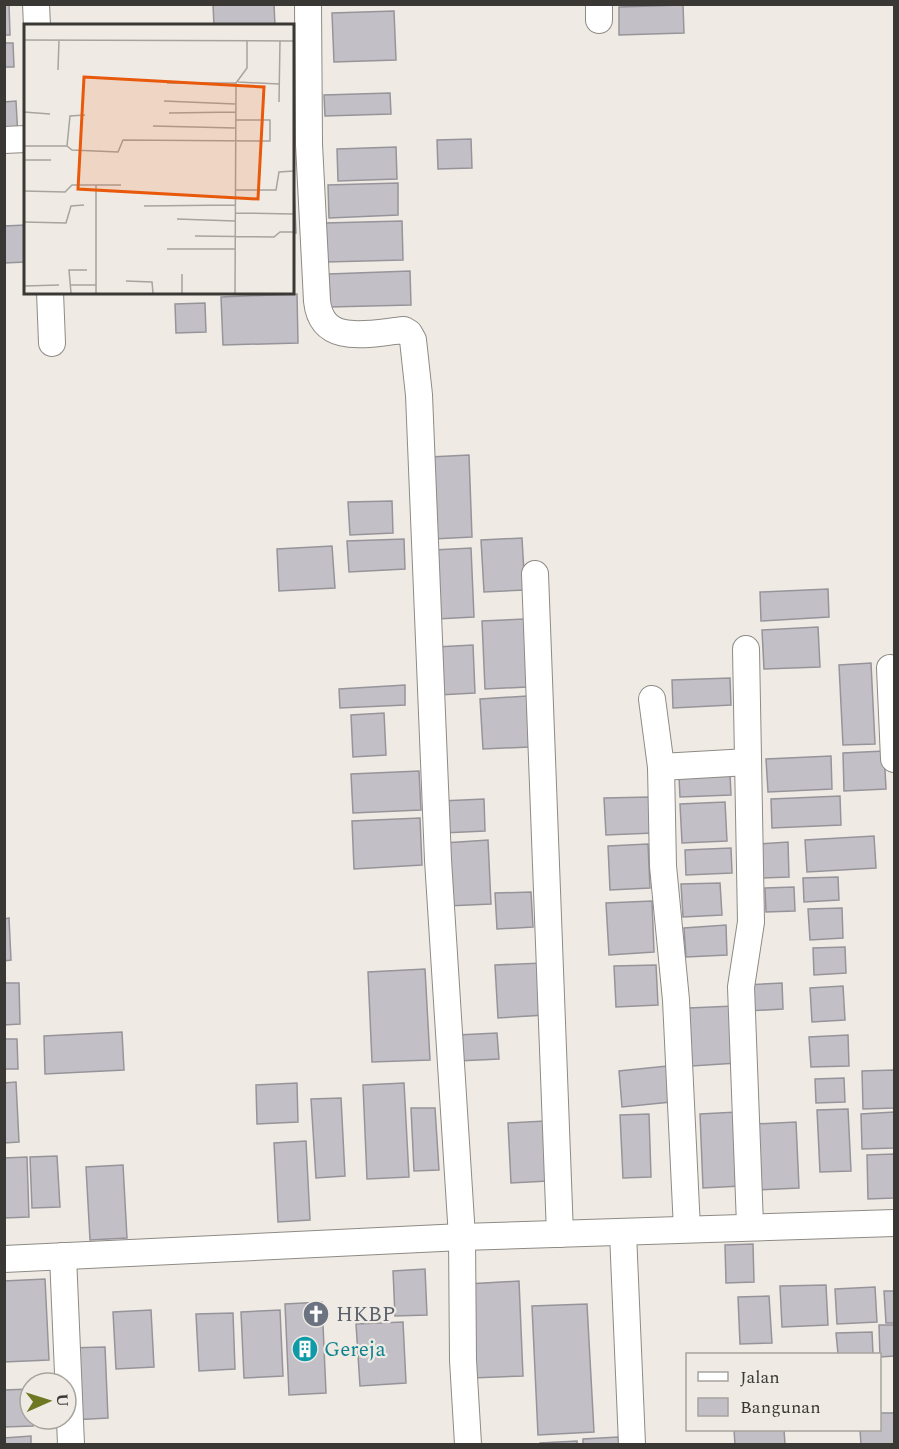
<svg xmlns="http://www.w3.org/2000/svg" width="899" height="1449" font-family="Spectral,serif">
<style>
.building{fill:#c2c0c6;stroke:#96949a;stroke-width:1.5}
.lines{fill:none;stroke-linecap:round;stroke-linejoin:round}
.minor-casing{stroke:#8e8a85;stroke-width:28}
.minor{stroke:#fff;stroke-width:26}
.labels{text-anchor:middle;stroke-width:4.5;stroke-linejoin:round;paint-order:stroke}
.worship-label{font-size:21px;fill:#5b616d;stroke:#efebe4;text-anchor:start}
.culture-label{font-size:21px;fill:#0d838f;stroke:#efebe4;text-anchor:start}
.inset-road{fill:none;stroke:#a7a39e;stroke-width:1.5}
.view{fill:#e8590c;fill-opacity:0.15;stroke:#e8590c;stroke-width:3}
.inset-edge{fill:none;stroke:#3a3835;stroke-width:3}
</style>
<rect width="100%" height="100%" fill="#efebe4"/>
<g class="building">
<polygon points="4,4 9,4 10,35 4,35"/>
<polygon points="213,4 274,4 275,26 214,26"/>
<polygon points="683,5 684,33 619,35 619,7"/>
<polygon points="394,11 396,60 334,62 332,13"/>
<polygon points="4,43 13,43 14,67 4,67"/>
<polygon points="390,93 391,114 325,116 324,95"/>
<polygon points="16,101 18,138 4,139 4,102"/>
<polygon points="471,139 472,168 438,169 437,140"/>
<polygon points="396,147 397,179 338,181 337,149"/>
<polygon points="398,183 398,215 329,218 328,185"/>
<polygon points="292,186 294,186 296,233 292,233"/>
<polygon points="402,221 403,260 326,262 325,223"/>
<polygon points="26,225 26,262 4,263 4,226"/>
<polygon points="410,271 411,305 330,307 329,274"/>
<polygon points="297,294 298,343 223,345 221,297"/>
<polygon points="205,303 206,332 176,333 175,304"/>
<polygon points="469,455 472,537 433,539 430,457"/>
<polygon points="392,501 393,533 350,535 348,502"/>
<polygon points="522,538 525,590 484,592 481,540"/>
<polygon points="404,539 405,569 349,572 347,541"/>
<polygon points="332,546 335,588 279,591 277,549"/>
<polygon points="471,548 474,617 437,619 434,550"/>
<polygon points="828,589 829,617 761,621 760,592"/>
<polygon points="524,619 527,687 485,689 482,621"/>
<polygon points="818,627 820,667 764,669 762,630"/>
<polygon points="473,645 475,693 438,695 436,647"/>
<polygon points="871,663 875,744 843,745 839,665"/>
<polygon points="730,678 731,705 673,708 672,680"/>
<polygon points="405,685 405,705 340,708 339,689"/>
<polygon points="527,696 529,747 483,749 480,699"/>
<polygon points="384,713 386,755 353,757 351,715"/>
<polygon points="884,751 886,789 844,791 843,753"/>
<polygon points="831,756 832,789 768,792 766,759"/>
<polygon points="419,771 421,810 353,813 351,774"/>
<polygon points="730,775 731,795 680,797 679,777"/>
<polygon points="840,796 841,825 772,828 771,799"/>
<polygon points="651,797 653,833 606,835 604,798"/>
<polygon points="484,799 485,831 443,833 441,801"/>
<polygon points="725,802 727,841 682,843 680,804"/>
<polygon points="420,818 422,865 354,869 352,821"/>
<polygon points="874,836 876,868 807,872 805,840"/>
<polygon points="488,840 491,904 447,906 444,843"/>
<polygon points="788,842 789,877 760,878 758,844"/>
<polygon points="648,844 650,888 610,890 608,846"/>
<polygon points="731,848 732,873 686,875 685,850"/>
<polygon points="838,877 839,900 804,902 803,878"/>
<polygon points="720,883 722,915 683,917 681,884"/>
<polygon points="794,887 795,911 766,912 765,888"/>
<polygon points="531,892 533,927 497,929 495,893"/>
<polygon points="652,901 654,952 609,955 606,903"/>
<polygon points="842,908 843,938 810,940 808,909"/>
<polygon points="9,918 11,960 4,961 4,919"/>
<polygon points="726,925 727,955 686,957 684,928"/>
<polygon points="845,947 846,973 814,975 813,948"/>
<polygon points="543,963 545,1015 498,1018 495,965"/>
<polygon points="656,965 658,1005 616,1007 614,966"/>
<polygon points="425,969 430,1060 372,1062 368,972"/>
<polygon points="4,983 19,983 20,1024 4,1025"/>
<polygon points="782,983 783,1009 747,1011 745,985"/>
<polygon points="843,986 845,1020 812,1022 810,988"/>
<polygon points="734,1006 737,1063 692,1066 689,1008"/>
<polygon points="122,1032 124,1070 45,1074 44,1036"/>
<polygon points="497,1033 499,1059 458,1061 457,1035"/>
<polygon points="848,1035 849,1066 811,1067 809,1037"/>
<polygon points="4,1039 17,1039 18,1069 4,1069"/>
<polygon points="667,1066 671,1102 622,1107 619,1071"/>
<polygon points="894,1070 894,1108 863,1109 862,1071"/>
<polygon points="844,1078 845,1102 816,1103 815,1079"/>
<polygon points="16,1082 19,1142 4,1143 4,1083"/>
<polygon points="297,1083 298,1122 257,1124 256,1085"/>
<polygon points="404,1083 409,1177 367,1179 363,1085"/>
<polygon points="341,1098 345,1176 316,1178 311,1099"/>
<polygon points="411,1108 435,1108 439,1170 414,1171"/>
<polygon points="848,1109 851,1171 820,1172 817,1110"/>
<polygon points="737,1112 741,1186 703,1188 700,1114"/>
<polygon points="894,1112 894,1148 862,1149 861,1114"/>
<polygon points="649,1114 651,1177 623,1178 620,1115"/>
<polygon points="545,1121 548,1181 511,1183 508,1123"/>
<polygon points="796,1122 799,1188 758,1190 755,1124"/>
<polygon points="306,1141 310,1220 278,1222 274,1143"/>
<polygon points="894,1154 894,1198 868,1199 867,1155"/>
<polygon points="57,1156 60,1207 32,1208 30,1157"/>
<polygon points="27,1157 29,1217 4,1218 4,1158"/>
<polygon points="123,1165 127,1238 90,1240 86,1167"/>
<polygon points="753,1244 754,1282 726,1283 725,1245"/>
<polygon points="425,1269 427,1315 395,1316 393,1271"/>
<polygon points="45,1279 49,1360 4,1362 4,1281"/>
<polygon points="519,1281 523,1376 472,1378 467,1284"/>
<polygon points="826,1285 828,1325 782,1327 780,1286"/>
<polygon points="875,1287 877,1322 837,1324 835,1289"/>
<polygon points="884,1291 894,1291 894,1323 886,1323"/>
<polygon points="769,1296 772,1343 740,1344 738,1297"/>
<polygon points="322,1302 326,1393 289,1395 285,1304"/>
<polygon points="587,1304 594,1432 538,1435 532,1306"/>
<polygon points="151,1310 154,1367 116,1369 113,1312"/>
<polygon points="280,1310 283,1376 244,1378 241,1312"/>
<polygon points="233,1313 235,1369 199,1371 196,1314"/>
<polygon points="403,1322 406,1383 360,1386 356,1324"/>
<polygon points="879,1325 894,1325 894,1356 880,1357"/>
<polygon points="872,1332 873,1354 838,1354 836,1333"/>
<polygon points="105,1347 108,1418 72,1420 68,1348"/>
<polygon points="30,1389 30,1419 33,1419 33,1426 4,1427 4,1390"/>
<polygon points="880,1413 894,1413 894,1444 861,1444 860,1430 880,1430"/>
<polygon points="734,1430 784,1430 785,1444 735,1444"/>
<polygon points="31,1436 31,1444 4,1444 4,1438"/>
<polygon points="618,1437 619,1444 583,1444 583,1439"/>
<polygon points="577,1441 577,1444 540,1444 540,1443"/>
</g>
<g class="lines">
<defs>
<g id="minor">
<polyline points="36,4 37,26"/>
<path d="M308,4L309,144L317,301C322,347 370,333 404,330L409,333L413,340L419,395L438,860L462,1237L463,1360L468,1444"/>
<polyline points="599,4 599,20"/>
<polyline points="4,140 26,139"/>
<polyline points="50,292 52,343"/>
<polyline points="535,574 560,1234"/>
<polyline points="746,649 751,922 741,987 750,1225"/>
<polyline points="890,668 894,759"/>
<polyline points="652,699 661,767 663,866 676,1000 687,1229"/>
<polyline points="661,767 748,762"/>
<polyline points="623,1233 632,1444"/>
<polyline points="63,1256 71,1444"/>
<polyline points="4,1259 462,1237 894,1223"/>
</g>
</defs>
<use href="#minor" class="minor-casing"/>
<use href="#minor" class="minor"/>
</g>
<defs>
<symbol id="church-disc" viewBox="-11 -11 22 22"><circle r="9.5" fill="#6b7280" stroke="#efebe4"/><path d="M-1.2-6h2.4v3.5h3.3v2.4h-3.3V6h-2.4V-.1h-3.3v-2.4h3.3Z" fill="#fff"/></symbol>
<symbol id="building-disc" viewBox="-11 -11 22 22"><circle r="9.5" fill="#0f9aa8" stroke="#efebe4"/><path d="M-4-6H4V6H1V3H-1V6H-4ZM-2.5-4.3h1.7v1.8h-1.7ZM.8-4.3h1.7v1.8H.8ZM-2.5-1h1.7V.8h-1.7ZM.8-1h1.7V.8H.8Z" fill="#fff"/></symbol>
</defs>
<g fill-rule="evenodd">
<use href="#church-disc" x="301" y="1299" width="30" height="30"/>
<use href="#building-disc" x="290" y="1334" width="30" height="30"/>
</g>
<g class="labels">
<g class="worship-label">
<text x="336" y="1321">HKBP</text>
</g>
<g class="culture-label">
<text x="324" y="1356">Gereja</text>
</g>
</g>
<g transform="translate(24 24)">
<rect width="270" height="270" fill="#efebe4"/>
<path class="inset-road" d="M0,16L270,17M34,46L35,16M214,58L255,60M143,59H212M140,77L211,80M255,78L256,17M0,88L26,90M145,89L212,88M129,102L211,104M0,122H43M43,122L48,126L94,128L99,116L246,117V96H212M43,122L46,92L61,91M0,136H27M72,161V269M211,166H252L255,148L270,147M0,167L41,168L48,161H97M120,182L211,181M211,189L270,190M153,195L211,197M0,198L42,199L47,182L60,181M171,212L250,213L256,208H270M143,225H211M102,257L128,258L129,269M47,261H72M0,262L35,261M47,269L45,246H63M158,269V250M211,269L212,59L223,44V17"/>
<path class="view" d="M60,53L240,63L234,175L54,165Z"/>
<rect width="270" height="270" class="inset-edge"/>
</g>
<rect width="899" height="1449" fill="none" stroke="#3a3835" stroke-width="12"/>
<rect x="686" y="1353" width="195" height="78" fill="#efebe4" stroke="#a7a39e" stroke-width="1.5"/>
<rect x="698" y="1372" width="30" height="9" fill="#ffffff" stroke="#a7a39e" stroke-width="1.5"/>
<text x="740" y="1383" font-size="18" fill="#3a3835">Jalan</text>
<rect x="698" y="1398" width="30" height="18" fill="#c2c0c6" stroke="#a7a39e" stroke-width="1.5"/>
<text x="740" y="1413" font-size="18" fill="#3a3835">Bangunan</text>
<g transform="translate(48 1401) rotate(87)"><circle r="28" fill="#efebe4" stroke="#a7a39e" stroke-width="1.5"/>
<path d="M0-4.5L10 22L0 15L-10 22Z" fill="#6e7823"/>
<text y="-9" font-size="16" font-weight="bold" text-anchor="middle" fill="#3a3835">U</text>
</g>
</svg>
